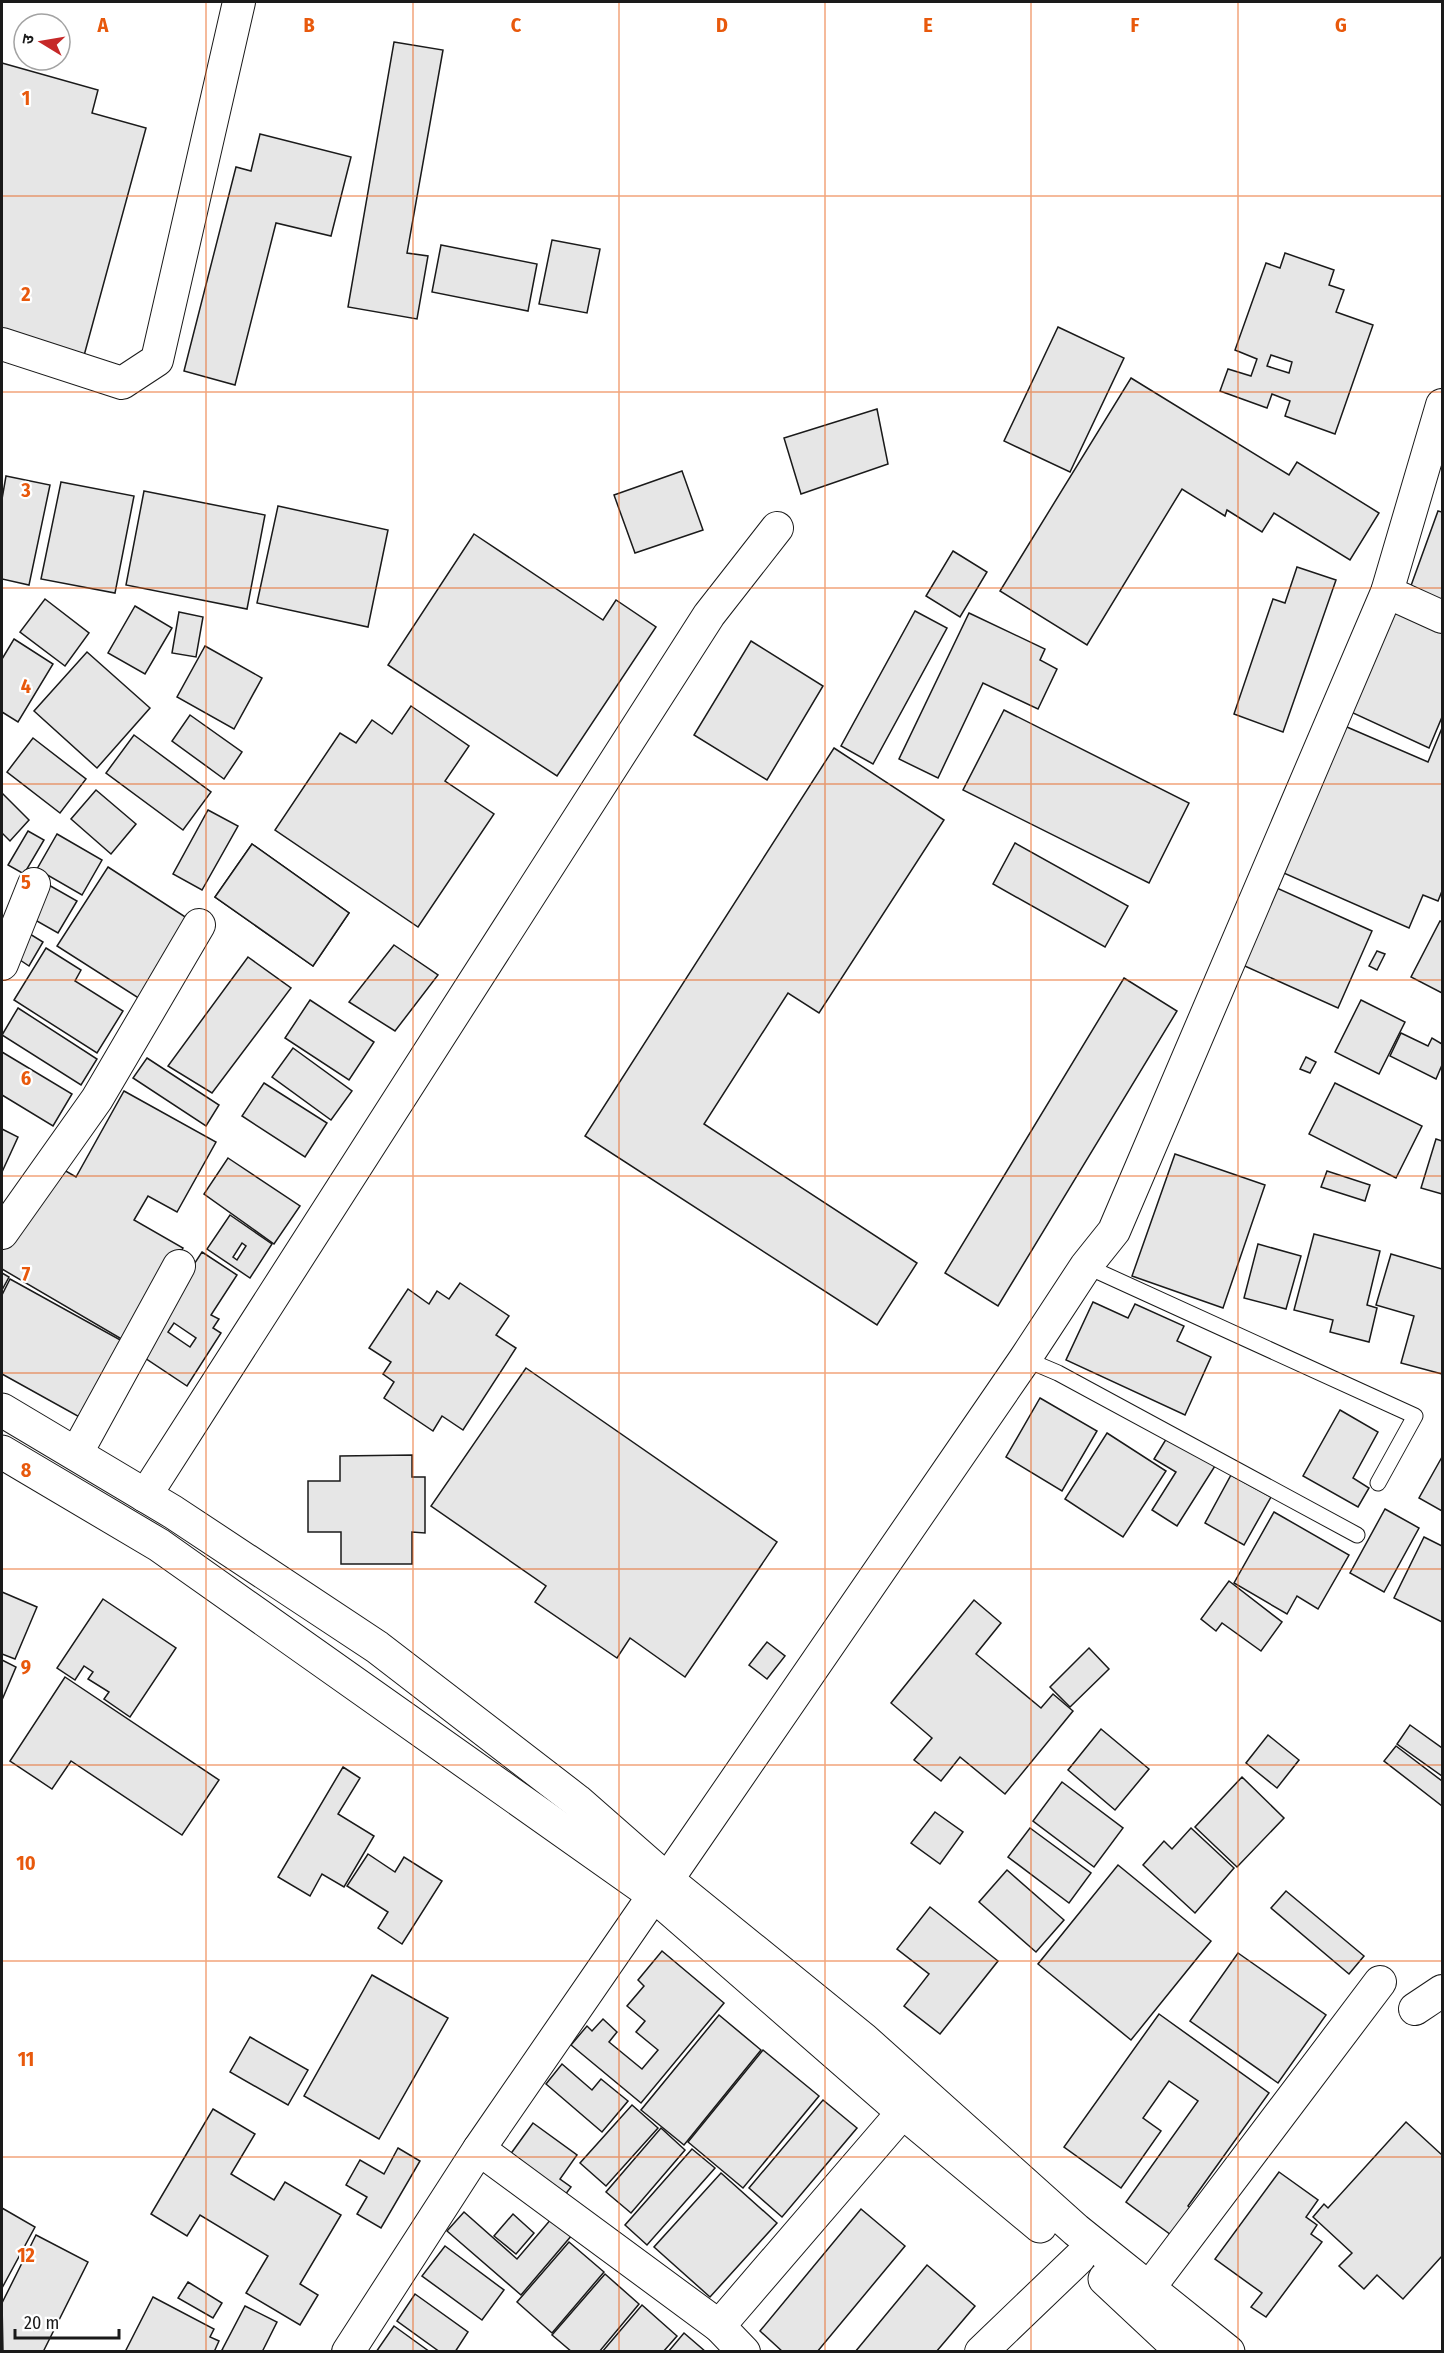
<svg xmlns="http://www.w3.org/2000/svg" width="1444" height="2353" font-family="'Fira Sans Condensed','Noto Sans Devanagari',sans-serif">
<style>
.building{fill:#e6e6e6;stroke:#1a1a1a;stroke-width:1.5;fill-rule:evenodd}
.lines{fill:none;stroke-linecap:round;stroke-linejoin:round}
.service-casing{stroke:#1a1a1a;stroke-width:17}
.minor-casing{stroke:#1a1a1a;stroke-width:34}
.secondary-casing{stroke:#1a1a1a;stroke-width:35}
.service{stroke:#fff;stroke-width:15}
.minor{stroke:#fff;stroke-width:32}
.secondary{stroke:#fff;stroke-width:33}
.grid{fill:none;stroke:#e8590c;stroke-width:1.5;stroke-opacity:0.55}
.grid-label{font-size:20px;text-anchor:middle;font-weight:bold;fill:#e8590c;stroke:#fff;stroke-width:4.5;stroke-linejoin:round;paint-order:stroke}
</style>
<rect width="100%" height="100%" fill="#fff"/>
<g class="building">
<polygon points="394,42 443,50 407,253 428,256 417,319 348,307"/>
<polygon points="2,63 98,90 92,113 146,128 79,374 2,353"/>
<polygon points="260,134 351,157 331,236 276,223 235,385 184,371 236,167 251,171"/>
<polygon points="552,240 600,249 587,313 539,304"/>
<polygon points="441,245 537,264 528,311 432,292"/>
<path d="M1285,253L1334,270L1329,285L1344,290L1336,312L1373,325L1335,434L1285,416L1290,401L1272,394L1267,408L1220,391L1228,369L1251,376L1257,359L1235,350L1266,263L1280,268ZM1271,355L1292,362L1289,373L1267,366Z"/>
<polygon points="1058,327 1124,358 1070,472 1004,441"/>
<polygon points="1131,378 1289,475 1297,462 1379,513 1350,560 1274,513 1262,532 1227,510 1225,516 1182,489 1087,645 1000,591"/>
<polygon points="877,409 888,464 801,494 784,438"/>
<polygon points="682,471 703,530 635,553 614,495"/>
<polygon points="6,476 50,485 29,585 2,579 2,499"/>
<polygon points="61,482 134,496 115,593 41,579"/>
<polygon points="144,491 265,515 247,609 126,585"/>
<polygon points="278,506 388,530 368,627 257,603"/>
<polygon points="1438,511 1442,512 1442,619 1408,594"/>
<polygon points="474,534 603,620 616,600 656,627 557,776 388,665"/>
<polygon points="953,551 987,572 960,617 926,596"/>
<polygon points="1297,567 1336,580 1283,732 1234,714 1273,599 1285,603"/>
<polygon points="45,599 89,633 65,666 20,632"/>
<polygon points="1387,603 1442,628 1442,717 1429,748 1340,707"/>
<polygon points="135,606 172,628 145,674 108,653"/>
<polygon points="915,611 947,628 873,764 841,746"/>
<polygon points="179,612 203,617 196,657 172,653"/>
<polygon points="969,613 1045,649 1040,660 1057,669 1038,709 983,683 938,778 899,759"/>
<polygon points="14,639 53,664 18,722 2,712 2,659"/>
<polygon points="751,641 823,686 767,780 694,735"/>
<polygon points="205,646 262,678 234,729 177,697"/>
<polygon points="87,652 150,708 97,768 34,711"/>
<polygon points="411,706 469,746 445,781 494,814 418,927 275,830 340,733 356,743 372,720 392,734"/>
<polygon points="1004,710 1189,803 1149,883 963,790"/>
<polygon points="190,715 242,752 224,779 172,741"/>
<polygon points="1333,721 1428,762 1442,728 1442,891 1438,901 1423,895 1409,928 1270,867"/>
<polygon points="134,735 211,792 183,830 106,773"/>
<polygon points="33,738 86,779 60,813 7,772"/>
<polygon points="834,748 944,820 819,1013 788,993 704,1124 917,1263 877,1325 585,1136"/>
<polygon points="96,790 136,824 111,854 71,819"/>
<polygon points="2,793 29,820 10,841 2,833"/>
<polygon points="208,810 238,826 202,890 173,874"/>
<polygon points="28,831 44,840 24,874 8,865"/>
<polygon points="57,834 102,860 82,895 37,869"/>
<polygon points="1015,843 1128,906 1105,947 993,884"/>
<polygon points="252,844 349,913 313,966 215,897"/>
<polygon points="252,844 349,913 313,966 215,897"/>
<polygon points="108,867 190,920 140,999 57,946"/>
<polygon points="40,880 77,901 58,933 21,912"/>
<polygon points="1270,885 1372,931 1338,1008 1236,962"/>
<polygon points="1440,921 1442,922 1442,993 1411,977"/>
<polygon points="12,923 43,942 29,966 2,948"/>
<polygon points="394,945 438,975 395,1031 349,1002"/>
<polygon points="46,948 81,970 75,981 123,1011 97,1053 14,1000"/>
<polygon points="1377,951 1385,954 1377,970 1369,966"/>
<polygon points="248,957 291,988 212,1093 168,1066"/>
<polygon points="1124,978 1177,1011 998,1306 945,1273"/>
<polygon points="310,1000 374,1042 349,1080 285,1038"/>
<polygon points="1361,1000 1405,1022 1379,1074 1335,1052"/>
<polygon points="18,1008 97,1059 81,1085 2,1035"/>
<polygon points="1401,1033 1428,1046 1432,1038 1442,1044 1442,1065 1436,1079 1390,1056"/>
<polygon points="293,1048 352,1091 331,1120 272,1077"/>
<polygon points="2,1052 72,1094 53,1126 2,1095"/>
<polygon points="1306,1057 1316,1062 1310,1073 1300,1069"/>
<polygon points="147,1058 219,1105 206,1126 133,1078"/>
<polygon points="264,1083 327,1123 305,1157 242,1116"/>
<polygon points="1335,1083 1422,1126 1396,1178 1309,1134"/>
<polygon points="124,1091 216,1142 177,1212 148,1196 134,1220 183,1248 130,1344 2,1269 2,1227 45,1159 76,1177"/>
<polygon points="2,1129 18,1137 2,1172"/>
<polygon points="1436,1139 1442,1141 1442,1194 1421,1188"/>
<polygon points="1175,1154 1265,1185 1223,1308 1132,1276"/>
<polygon points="228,1158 300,1206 274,1244 204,1194"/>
<polygon points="1327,1171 1370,1185 1365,1201 1321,1187"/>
<path d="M230,1215L272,1244L250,1278L207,1249ZM242,1243L246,1246L237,1260L233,1257Z"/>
<polygon points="1314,1234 1380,1251 1367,1305 1377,1308 1369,1342 1330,1332 1333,1320 1294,1310"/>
<polygon points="1258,1244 1301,1256 1286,1309 1244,1298"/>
<path d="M202,1252L237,1275L211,1315L219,1319L213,1328L221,1333L187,1386L133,1350L153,1327ZM174,1323L196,1338L190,1347L168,1332Z"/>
<polygon points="1391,1254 1442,1269 1442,1374 1401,1363 1414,1316 1376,1305"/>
<polygon points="2,1273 9,1277 2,1290"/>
<polygon points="10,1279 124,1342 83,1419 2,1374 2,1295"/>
<polygon points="460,1283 509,1316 496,1335 516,1348 463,1430 442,1416 433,1431 384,1398 394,1382 383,1374 391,1362 369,1348 408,1289 429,1304 437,1291 449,1299"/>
<polygon points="1093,1302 1128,1318 1135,1304 1184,1326 1177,1341 1211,1357 1185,1415 1066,1360"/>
<polygon points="526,1368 777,1542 685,1677 630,1638 617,1658 535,1602 546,1586 431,1506"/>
<polygon points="1040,1398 1097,1431 1062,1491 1006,1457"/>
<polygon points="1340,1410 1378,1432 1353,1478 1369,1488 1358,1507 1303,1476"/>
<polygon points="1107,1433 1166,1471 1123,1537 1065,1499"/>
<polygon points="1168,1436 1215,1466 1177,1526 1152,1510 1176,1472 1154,1459"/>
<polygon points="412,1455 412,1477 425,1477 425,1533 412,1532 412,1564 341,1564 341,1532 308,1532 308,1481 340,1481 340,1456"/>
<polygon points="1442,1457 1442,1511 1419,1498"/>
<polygon points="1231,1475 1271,1497 1244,1545 1205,1523"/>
<polygon points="1385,1509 1419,1528 1384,1592 1350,1573"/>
<polygon points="1274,1512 1349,1555 1318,1609 1297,1596 1287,1614 1234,1583"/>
<polygon points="1424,1537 1442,1546 1442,1622 1394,1598"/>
<polygon points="1229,1581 1282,1622 1261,1651 1222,1623 1216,1631 1201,1619"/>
<polygon points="2,1592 37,1607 15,1659 2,1654"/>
<polygon points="103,1599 176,1648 130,1717 104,1699 109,1692 88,1679 93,1672 84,1666 75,1680 57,1668"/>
<polygon points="974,1600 1001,1623 976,1654 1041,1708 1053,1694 1073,1711 1005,1794 960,1757 941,1781 914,1760 932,1738 891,1703"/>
<polygon points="767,1642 785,1656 767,1679 749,1665"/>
<polygon points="1089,1648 1109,1669 1070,1707 1050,1687"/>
<polygon points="2,1660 16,1667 2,1700"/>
<polygon points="65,1677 219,1780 182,1835 71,1761 52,1789 10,1761"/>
<polygon points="1410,1725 1442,1748 1442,1776 1397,1744"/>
<polygon points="1101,1729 1149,1769 1115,1810 1068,1770"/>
<polygon points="1268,1735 1299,1760 1277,1788 1246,1763"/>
<polygon points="1396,1746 1442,1781 1442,1806 1384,1761"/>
<polygon points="343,1767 360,1778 338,1814 374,1836 344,1887 322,1874 310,1896 278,1877"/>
<polygon points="1242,1777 1284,1818 1237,1867 1195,1827"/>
<polygon points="1062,1782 1123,1828 1094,1867 1033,1821"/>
<polygon points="935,1812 963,1832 940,1864 911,1843"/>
<polygon points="1030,1828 1091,1873 1069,1903 1008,1857"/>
<polygon points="1191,1828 1234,1868 1195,1913 1143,1865 1164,1841 1172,1849"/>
<polygon points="368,1854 395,1872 404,1857 442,1881 402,1944 378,1928 388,1912 347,1886"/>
<polygon points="1118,1865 1211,1941 1131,2040 1038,1964"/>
<polygon points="1007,1870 1064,1920 1036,1952 979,1902"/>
<polygon points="1286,1891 1364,1956 1349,1974 1271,1908"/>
<polygon points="930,1907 998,1961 940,2034 904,2006 929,1974 897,1949"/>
<polygon points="662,1951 724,2003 641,2103 571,2045 587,2026 592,2031 603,2019 617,2032 609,2042 642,2069 658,2050 636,2032 645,2021 627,2006 644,1986 638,1980"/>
<polygon points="1238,1953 1326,2015 1278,2083 1190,2021"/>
<polygon points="372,1975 448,2018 379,2139 304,2096"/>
<polygon points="1159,2014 1269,2093 1188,2206 1196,2213 1178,2240 1126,2202 1198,2101 1169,2081 1143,2118 1161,2131 1121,2188 1064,2147"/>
<polygon points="719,2015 761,2050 684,2145 641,2110"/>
<polygon points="250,2037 308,2070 288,2105 230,2072"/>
<polygon points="763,2050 819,2096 743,2188 688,2142"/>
<polygon points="562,2064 592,2090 601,2079 628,2101 602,2132 546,2084"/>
<polygon points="823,2100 857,2128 782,2217 749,2188"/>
<polygon points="632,2105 658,2128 606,2186 580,2163"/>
<polygon points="213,2109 255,2134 231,2174 274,2200 285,2182 341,2215 300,2284 318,2295 300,2325 246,2293 268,2256 200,2215 187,2236 151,2214"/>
<polygon points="1406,2122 1442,2155 1442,2256 1403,2299 1377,2275 1364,2289 1339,2266 1352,2253 1313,2217 1324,2204 1328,2208"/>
<polygon points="533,2123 577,2155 560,2179 571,2187 562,2199 507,2159"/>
<polygon points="661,2128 685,2150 631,2213 606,2192"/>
<polygon points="398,2148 420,2161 381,2228 357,2214 367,2197 346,2185 360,2160 384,2174"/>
<polygon points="692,2149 715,2168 647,2245 625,2225"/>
<polygon points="1279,2172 1318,2200 1306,2217 1317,2225 1311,2234 1322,2242 1266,2317 1251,2307 1262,2293 1215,2259"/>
<polygon points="721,2173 777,2223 710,2297 654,2247"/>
<polygon points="2,2208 35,2227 2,2288"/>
<polygon points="861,2209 905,2246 817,2352 783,2352 760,2331"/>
<polygon points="464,2212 517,2259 552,2218 572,2235 521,2295 447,2231"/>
<polygon points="513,2214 534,2233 516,2254 494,2236"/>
<polygon points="36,2235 88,2262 43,2352 3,2352 2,2303"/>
<polygon points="569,2242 604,2272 552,2333 517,2302"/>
<polygon points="445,2246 504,2290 482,2320 422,2276"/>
<polygon points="927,2265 975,2306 936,2352 855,2352"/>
<polygon points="605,2274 639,2304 599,2352 572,2352 552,2335"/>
<polygon points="188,2282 222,2303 213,2318 178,2298"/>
<polygon points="415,2294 468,2332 455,2352 440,2352 397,2321"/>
<polygon points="153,2297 214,2329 210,2337 219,2341 214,2352 125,2352"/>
<polygon points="642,2305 677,2336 663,2352 602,2352"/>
<polygon points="245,2306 277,2322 262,2352 226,2352 222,2350"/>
<polygon points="394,2326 430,2352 376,2352"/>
<polygon points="684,2333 706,2352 668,2352"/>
</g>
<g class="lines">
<defs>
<g id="service">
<polyline points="1086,1266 1415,1416 1378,1483"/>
<polyline points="1025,1359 1058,1373 1357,1535"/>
</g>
<g id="minor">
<polyline points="2,344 122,383 157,360 239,2"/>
<polyline points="1387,592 1442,617"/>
<polyline points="2,964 34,884"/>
<polyline points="2,1233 97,1099 199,925"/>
<polyline points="76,1454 179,1266"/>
<polyline points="145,1496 709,615 777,528"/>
<polyline points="1415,2009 1442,1991"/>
<polyline points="479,2149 719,2326 744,2352"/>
<polyline points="1149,2288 1380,1982"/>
<polyline points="719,2326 903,2112"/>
<polyline points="348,2352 479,2149 654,1895 667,1880 1025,1359 1086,1266 1114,1231 1387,592 1442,405"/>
<polyline points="981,2352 1079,2258"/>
</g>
<g id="secondary">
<polyline points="2,1410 173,1512 377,1647 577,1801 667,1880 863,2039 1076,2230 1228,2352"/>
<polyline points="2,1452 159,1545 654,1895 903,2112 1040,2226"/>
<polyline points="1105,2279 1183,2352"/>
</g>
</defs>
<use href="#service" class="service-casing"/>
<use href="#minor" class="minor-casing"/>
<use href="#secondary" class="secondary-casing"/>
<use href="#service" class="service"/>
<use href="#minor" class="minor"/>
<use href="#secondary" class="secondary"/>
</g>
<path class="grid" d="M206,2V2352M413,2V2352M619,2V2352M825,2V2352M1031,2V2352M1238,2V2352M2,196H1442M2,392H1442M2,588H1442M2,784H1442M2,980H1442M2,1176H1442M2,1373H1442M2,1569H1442M2,1765H1442M2,1961H1442M2,2157H1442"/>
<g class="grid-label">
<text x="103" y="32">A</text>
<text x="309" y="32">B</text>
<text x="516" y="32">C</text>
<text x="722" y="32">D</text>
<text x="928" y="32">E</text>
<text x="1135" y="32">F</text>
<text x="1341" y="32">G</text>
<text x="26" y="105">1</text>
<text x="26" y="301">2</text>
<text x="26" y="497">3</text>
<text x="26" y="693">4</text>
<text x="26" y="889">5</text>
<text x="26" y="1085">6</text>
<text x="26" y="1281">7</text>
<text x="26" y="1477">8</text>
<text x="26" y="1674">9</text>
<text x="26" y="1870">10</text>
<text x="26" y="2066">11</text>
<text x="26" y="2262">12</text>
</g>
<rect width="1444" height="2353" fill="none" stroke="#1a1a1a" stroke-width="6"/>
<g transform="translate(42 42) rotate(281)"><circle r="28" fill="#ffffff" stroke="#a3a3a3" stroke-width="1.5"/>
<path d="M0-4.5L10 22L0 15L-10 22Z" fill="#c62828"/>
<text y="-9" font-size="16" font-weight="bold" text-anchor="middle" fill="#1a1a1a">उ</text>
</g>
<path d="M15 2329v9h104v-9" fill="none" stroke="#1a1a1a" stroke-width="3"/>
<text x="24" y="2329" font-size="18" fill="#1a1a1a" stroke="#ffffff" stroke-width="4.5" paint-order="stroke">20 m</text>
</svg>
